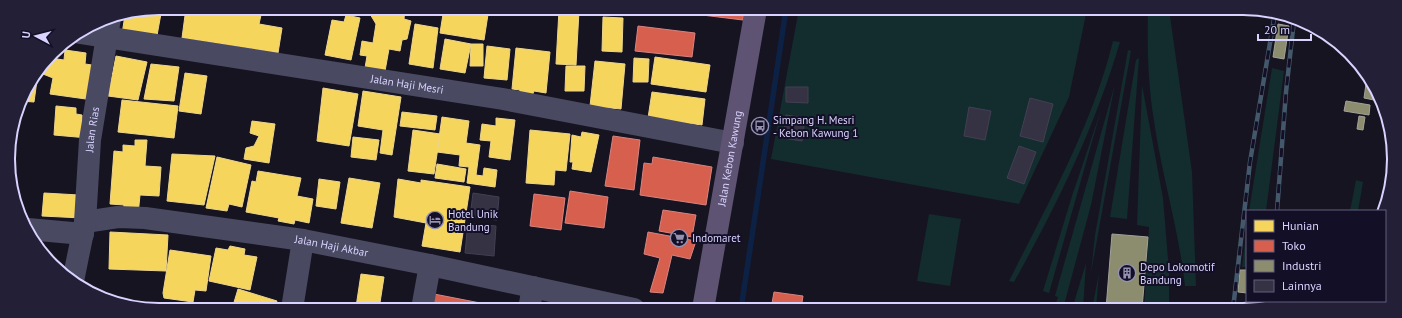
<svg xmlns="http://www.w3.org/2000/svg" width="1402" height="318" font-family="'PT Sans',sans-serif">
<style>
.green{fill:#132c2d}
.homes{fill:#f6d55c;stroke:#edd58d}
.shops{fill:#d6604d;stroke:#d78382}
.industry{fill:#8c8c6e;stroke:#a3a29a}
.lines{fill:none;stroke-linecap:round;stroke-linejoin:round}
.stream{stroke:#0d2144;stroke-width:5.5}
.building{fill:#343243;stroke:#433f54}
.minor{stroke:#4a4962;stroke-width:22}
.major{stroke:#5e5373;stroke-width:22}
.rail-casing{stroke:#43596b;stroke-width:4.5}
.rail{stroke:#130f26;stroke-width:3;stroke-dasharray:9;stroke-linecap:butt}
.labels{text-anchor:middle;stroke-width:4;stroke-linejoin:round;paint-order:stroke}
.street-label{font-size:11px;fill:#d9d4ff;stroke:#130f26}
.poi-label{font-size:11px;fill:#d9d4ff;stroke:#130f26;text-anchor:start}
.rim{fill:none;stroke:#d9d4ff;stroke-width:2}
</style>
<rect width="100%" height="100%" fill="#161421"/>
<g class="green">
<polygon points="799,9 1087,9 1069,97 1019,204 771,159"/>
<path d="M1148,9H1169L1192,172L1196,286H1185C1179,230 1162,177 1154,121C1148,84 1147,47 1148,9Z"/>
<path d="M1113,41L1120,42C1095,127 1057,205 1014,282L1009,281C1048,203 1092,126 1113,41Z"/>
<polygon points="1128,50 1131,51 1091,273 1095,235"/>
<polygon points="1139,58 1127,219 1110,217 1136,60"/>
<polygon points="1272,68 1284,71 1266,211 1249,211"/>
<polygon points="1115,84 1091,205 1063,309 1054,309 1058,297 1055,296"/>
<polygon points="1142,85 1163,198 1169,271 1169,309 1144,309 1149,227 1137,225"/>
<polygon points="1101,110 1049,293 1043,291 1072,196"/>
<polygon points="1356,180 1363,182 1358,211 1350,211"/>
<polygon points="929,214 961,219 950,286 917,281"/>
<polygon points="1247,225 1247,267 1242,267"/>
<polygon points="1086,263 1083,309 1072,309"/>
<polygon points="1099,273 1096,309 1092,309"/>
</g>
<g class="homes">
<polygon points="162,8 156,41 122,34 125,15"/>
<polygon points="186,8 237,8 237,11 261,15 259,24 282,28 278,53 182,38"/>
<polygon points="370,8 405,8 404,19 411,21 407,39 402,40 400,51 389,49 385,71 365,68 367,56 360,55 362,41 373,43 376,24 370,14"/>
<polygon points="444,8 489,8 484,40 440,33"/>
<polygon points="559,10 579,11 576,65 556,64"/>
<polygon points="346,15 360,18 351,60 325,55 332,20 344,22"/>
<polygon points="603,17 623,18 622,52 602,51"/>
<polygon points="415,24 438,28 433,68 409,64"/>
<polygon points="445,39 471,44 465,73 440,69"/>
<polygon points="471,44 483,44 483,66 470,66"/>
<polygon points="487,46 510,49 507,80 484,78"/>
<polygon points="516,48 550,52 546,93 534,91 532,96 519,95 520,90 512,89"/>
<polygon points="65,50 86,53 85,64 92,65 93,100 50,94 53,78 43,74 50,58 64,60"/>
<polygon points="116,56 147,62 138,100 108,96"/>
<polygon points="655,57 710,65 706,92 651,84"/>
<polygon points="634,58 649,59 648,82 633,82"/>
<polygon points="595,61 625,64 621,109 590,106"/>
<polygon points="151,64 179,67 174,101 144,99"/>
<polygon points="566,66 585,66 584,91 565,91"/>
<polygon points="38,73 34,102 21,101 24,92"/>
<polygon points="185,73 207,76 201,114 179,111"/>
<polygon points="323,88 358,94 349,146 317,141"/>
<polygon points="363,91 401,97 392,155 380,153 383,130 358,126"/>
<polygon points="652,92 705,99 702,125 648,118"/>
<polygon points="122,100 178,106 174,138 118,132"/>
<polygon points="56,106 76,108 76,114 82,115 82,123 88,138 54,135"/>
<polygon points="402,112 437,116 435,130 400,126"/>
<polygon points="442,117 469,121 466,143 480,145 476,175 483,176 484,168 497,170 495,187 467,183 469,167 459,166 460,155 437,152"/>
<polygon points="496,118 515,120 510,160 489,157 491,141 480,140 482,124 496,126"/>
<polygon points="252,121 275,124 269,163 244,159 246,148 254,146 259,136 250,133"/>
<polygon points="413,130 440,134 434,174 408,171"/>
<polygon points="530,130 570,134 566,171 555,170 554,185 526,183"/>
<polygon points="582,132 599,135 591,172 572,169 573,162 570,162 572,135 581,137"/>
<polygon points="353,137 379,140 376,160 351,157"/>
<polygon points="135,140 147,140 145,166 161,167 159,196 140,195 138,215 123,214 124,205 110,204 114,151 123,152 123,145 135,146"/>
<polygon points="172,154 215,156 204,205 167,201"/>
<polygon points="217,157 251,165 242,207 229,204 227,211 206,208"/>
<polygon points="437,164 466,169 464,182 435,178"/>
<polygon points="258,171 301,178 297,196 313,199 309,223 295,220 294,224 278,221 279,218 246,212 252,181 256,182"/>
<polygon points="349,178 380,183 372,228 341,223"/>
<polygon points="319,179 340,182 336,209 316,206"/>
<polygon points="398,179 421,183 421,180 470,187 460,252 422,246 426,223 394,217"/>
<polygon points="44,193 79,195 82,218 42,216"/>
<polygon points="110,232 168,235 166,271 109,269"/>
<polygon points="230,246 245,249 244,255 257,257 250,290 209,281 216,248 228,250"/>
<polygon points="170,250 211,256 206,291 195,290 193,302 164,298 163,293"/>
<polygon points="361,274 384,277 379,309 356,307"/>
<polygon points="238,289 277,301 274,309 232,309"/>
</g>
<g class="shops">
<rect x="622" y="9" width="21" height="2"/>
<polygon points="653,9 744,9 743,20"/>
<polygon points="638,26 695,33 692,57 635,51"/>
<polygon points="613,136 640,140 634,190 605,186"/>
<polygon points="653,157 712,167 706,205 640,195 644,163 652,164"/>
<polygon points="570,191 608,197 604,228 565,223"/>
<polygon points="534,194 565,198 561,230 530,226"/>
<polygon points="663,210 696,215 692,237 659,231"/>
<polygon points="648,232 696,241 690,259 672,255 663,293 650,292 660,258 644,254"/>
<polygon points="774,292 803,296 801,309 771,309"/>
<polygon points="429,293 511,309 426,309"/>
<polygon points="835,303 868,309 834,309"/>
</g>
<g class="industry">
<polygon points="1278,24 1289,26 1284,59 1273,57"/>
<polygon points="1367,77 1368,77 1379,101 1364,98"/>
<polygon points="1346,101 1370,105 1369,115 1344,111"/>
<polygon points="1359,116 1365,117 1363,130 1357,129"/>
<polygon points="1112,234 1148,237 1142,309 1106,309"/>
<polygon points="1240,270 1247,270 1247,293 1238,292"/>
</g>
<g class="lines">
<polyline class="stream" points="741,309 786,9"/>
</g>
<g class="building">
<polygon points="786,87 808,87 808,103 786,102"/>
<polygon points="1030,98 1053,104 1043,142 1020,136"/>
<polygon points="969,107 991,111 985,140 964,136"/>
<polygon points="786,115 805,118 802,141 783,138"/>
<polygon points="1019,146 1036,152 1024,184 1007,178"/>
<polygon points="473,193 499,197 497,220 470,217"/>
<polygon points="468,223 496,226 494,256 465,253"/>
</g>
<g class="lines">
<g class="minor">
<path id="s1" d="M80,33L503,99L733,143"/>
<path id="s2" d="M85,222L118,217L145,218L303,240L430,265L634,309"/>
<polyline points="28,229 83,234"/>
<path id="s3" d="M73,281L85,222L90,140L110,18"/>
<polyline points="292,309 303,240"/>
<polyline points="422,309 430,265"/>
<polyline points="529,309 533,287"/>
</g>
<path class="major" id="s4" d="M703,309L756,9"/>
<defs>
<g id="rail">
<polyline points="1277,211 1286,92 1294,20"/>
<polyline points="1271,306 1271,301"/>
<polyline points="1233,309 1250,162 1275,13"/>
</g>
</defs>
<use href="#rail" class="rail-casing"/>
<use href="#rail" class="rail"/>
</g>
<defs>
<symbol id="bus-ring" viewBox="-11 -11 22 22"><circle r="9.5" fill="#130f26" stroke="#9591b1" stroke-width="1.5"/><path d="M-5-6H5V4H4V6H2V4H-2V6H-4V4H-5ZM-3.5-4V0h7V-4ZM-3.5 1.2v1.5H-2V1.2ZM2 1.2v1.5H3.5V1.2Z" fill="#9591b1"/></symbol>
<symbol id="hotel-ring" viewBox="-11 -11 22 22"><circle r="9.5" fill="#130f26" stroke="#9591b1" stroke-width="1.5"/><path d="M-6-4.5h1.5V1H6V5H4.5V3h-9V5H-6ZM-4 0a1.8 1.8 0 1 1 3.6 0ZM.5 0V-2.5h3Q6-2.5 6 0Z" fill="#9591b1"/></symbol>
<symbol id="supermarket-ring" viewBox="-11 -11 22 22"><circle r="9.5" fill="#130f26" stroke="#9591b1" stroke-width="1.5"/><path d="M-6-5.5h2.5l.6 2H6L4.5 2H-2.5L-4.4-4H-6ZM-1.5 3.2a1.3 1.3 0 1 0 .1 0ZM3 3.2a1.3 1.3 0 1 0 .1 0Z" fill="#9591b1"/></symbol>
<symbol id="building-ring" viewBox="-11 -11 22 22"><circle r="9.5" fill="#130f26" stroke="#9591b1" stroke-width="1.5"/><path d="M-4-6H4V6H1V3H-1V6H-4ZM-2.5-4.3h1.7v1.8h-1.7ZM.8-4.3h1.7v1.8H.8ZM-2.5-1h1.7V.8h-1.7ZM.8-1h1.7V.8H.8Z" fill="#9591b1"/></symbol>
</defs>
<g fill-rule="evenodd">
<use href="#bus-ring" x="750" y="116" width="20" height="20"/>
<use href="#hotel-ring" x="425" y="210" width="20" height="20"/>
<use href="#supermarket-ring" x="669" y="228" width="20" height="20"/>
<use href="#building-ring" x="1117" y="263" width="20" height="20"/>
</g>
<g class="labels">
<g class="street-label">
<text dy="4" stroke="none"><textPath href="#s1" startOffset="331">Jalan Haji Mesri</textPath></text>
<text dy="4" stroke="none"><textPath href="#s3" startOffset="153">Jalan Rias</textPath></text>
<text dy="4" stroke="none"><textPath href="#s4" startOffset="153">Jalan Kebon Kawung</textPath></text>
<text dy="4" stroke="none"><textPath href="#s2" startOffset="249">Jalan Haji Akbar</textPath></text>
</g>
<g class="poi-label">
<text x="773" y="124">Simpang H. Mesri<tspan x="773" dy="13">- Kebon Kawung 1</tspan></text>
<text x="448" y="218">Hotel Unik<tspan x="448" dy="13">Bandung</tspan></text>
<text x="692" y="242">Indomaret</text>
<text x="1140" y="271">Depo Lokomotif<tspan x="1140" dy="13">Bandung</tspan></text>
</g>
</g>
<path d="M0 0H1402V318H0ZM159 15H1243A144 144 0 0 1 1387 159V159A144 144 0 0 1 1243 303H159A144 144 0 0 1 15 159V159A144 144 0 0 1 159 15Z" fill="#231f37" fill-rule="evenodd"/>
<path class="rim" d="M159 15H1243A144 144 0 0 1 1387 159V159A144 144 0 0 1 1243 303H159A144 144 0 0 1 15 159V159A144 144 0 0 1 159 15Z"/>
<rect x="1246" y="210" width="140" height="92" fill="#130f26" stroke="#625e7d"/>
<rect x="1254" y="220" width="20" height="12" fill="#f6d55c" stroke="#625e7d"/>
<text x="1282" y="230" font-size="12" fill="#d9d4ff">Hunian</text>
<rect x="1254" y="240" width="20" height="12" fill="#d6604d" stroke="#625e7d"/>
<text x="1282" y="250" font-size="12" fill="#d9d4ff">Toko</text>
<rect x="1254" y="260" width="20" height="12" fill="#8c8c6e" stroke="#625e7d"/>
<text x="1282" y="270" font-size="12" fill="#d9d4ff">Industri</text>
<rect x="1254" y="280" width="20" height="12" fill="#343243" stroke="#625e7d"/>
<text x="1282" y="290" font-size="12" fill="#d9d4ff">Lainnya</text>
<g transform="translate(36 36) rotate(277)" stroke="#130f26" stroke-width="3" paint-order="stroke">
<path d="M0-3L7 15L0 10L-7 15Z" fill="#d9d4ff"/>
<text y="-6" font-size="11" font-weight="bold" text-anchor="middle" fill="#d9d4ff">U</text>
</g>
<path d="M1258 34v6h53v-6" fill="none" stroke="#d9d4ff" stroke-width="2"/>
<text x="1264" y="34" font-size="12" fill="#d9d4ff" stroke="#130f26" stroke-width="3" paint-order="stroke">20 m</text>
</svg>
